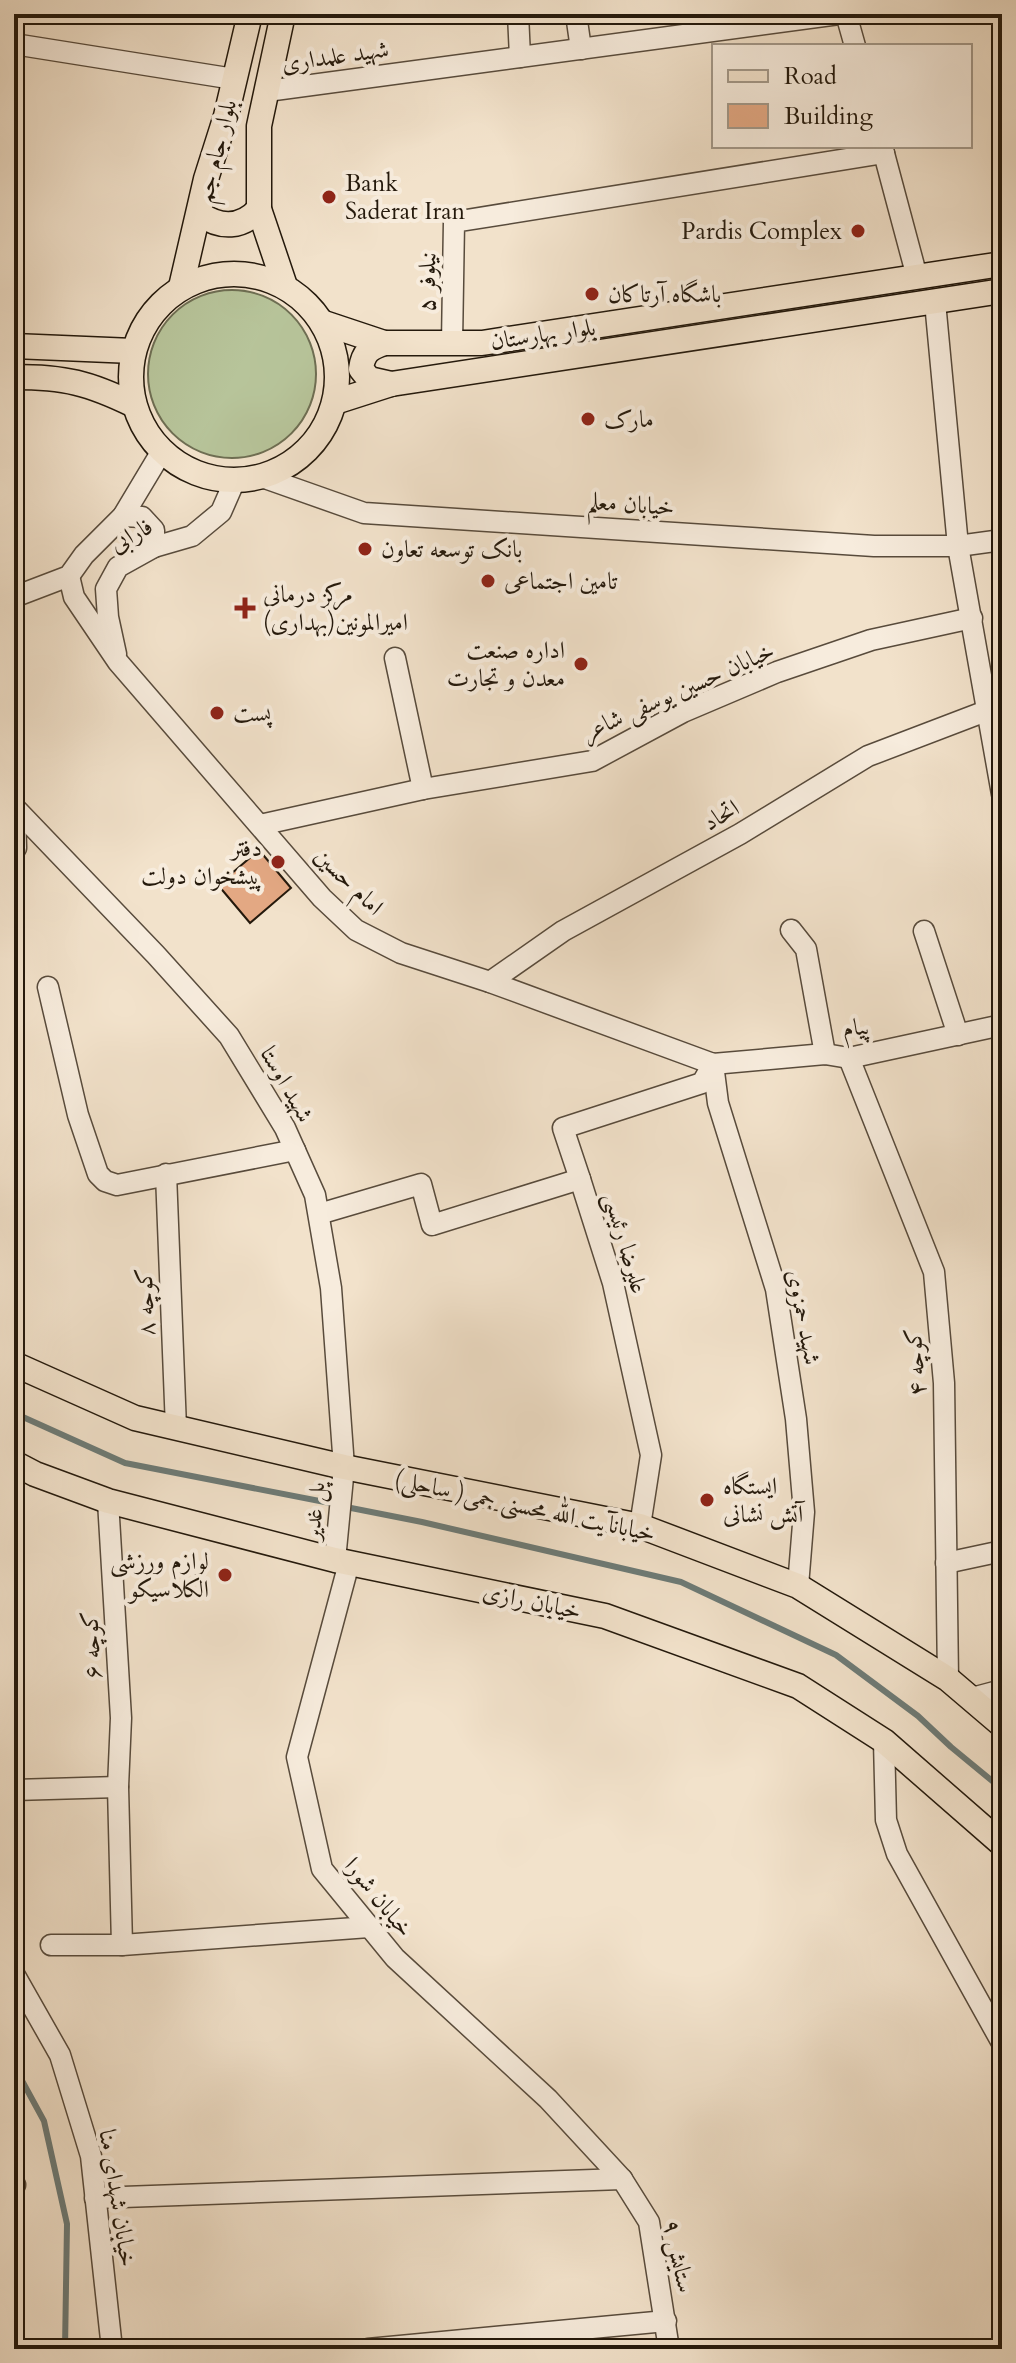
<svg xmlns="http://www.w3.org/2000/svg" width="1016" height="2363" font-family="Cardo,Amiri,serif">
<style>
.green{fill:#b7c49a;stroke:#6e6e53;stroke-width:2}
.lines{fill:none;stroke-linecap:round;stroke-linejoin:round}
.stream{stroke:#6d7b77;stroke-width:6}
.building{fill:#e3a883;stroke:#24190c;stroke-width:2}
.minor-casing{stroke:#584b3c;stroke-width:23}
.major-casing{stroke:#24190c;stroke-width:27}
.minor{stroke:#f7ecdd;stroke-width:20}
.major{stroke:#f2e2cb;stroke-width:24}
.poi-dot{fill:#8f2418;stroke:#f7ecdd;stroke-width:3}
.labels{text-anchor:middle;stroke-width:8;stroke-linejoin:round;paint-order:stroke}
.street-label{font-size:24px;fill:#24190c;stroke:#f7ecdd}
.poi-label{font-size:24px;fill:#24190c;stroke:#f7ecdd;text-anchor:start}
</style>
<rect width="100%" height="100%" fill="#f2e2cb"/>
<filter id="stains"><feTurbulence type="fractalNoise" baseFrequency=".0025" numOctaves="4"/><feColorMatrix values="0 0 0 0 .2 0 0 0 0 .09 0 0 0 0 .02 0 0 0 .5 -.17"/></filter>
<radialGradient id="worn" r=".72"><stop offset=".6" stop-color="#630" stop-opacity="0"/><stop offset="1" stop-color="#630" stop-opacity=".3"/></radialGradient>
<circle class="green" cx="232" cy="374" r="84"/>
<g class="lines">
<g class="stream">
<polyline points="14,1413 125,1463 335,1504"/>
<polyline points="346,1507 422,1522 681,1582 836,1655 918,1716 951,1747 1002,1789"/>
<polyline points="14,2066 44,2121 67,2224 65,2349"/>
</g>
</g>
<polygon class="building" points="259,850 291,888 250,923 218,885"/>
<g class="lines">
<defs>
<g id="minor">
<polyline points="518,14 520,57"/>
<polyline points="576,14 581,49"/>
<polyline points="846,14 855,46"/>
<polyline points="14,44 234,79"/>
<polyline points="267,91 839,14"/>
<polyline points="882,146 917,277"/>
<polyline points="935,302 958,546 1002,794"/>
<polyline points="452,343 454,222 884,153"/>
<polyline points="262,477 364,513 874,546 958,546 1002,540"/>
<polyline points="123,516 142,517 154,530 154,547"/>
<polyline points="69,576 74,597 118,662 322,898 356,930 401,953 490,982 713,1064 825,1054 849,1058 1002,1025"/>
<polyline points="14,597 69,576 84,555 123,516 162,451"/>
<polyline points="116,654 108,617 106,589 118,567 154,547 192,536 221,512 235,480"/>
<polyline points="395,658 423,789"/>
<polyline points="14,807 156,955 229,1036 285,1128 315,1195 331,1288 344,1467 335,1560"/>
<polyline points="260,825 423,789 592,761 683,712 777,672 871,640 972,618"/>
<polyline points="14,848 16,848 15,808"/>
<polyline points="791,930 806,949 825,1054"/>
<polyline points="924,931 958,1035"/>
<polyline points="490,982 563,931 740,834 868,756 986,711"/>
<polyline points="48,987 78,1115 98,1174 105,1181 117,1185 295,1150"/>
<polyline points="849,1058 934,1272 944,1383 948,1679"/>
<polyline points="713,1064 718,1103 776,1289 796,1419 804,1512 798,1586"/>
<polyline points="166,1174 176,1428"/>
<polyline points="580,1179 563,1128 702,1083 713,1064"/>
<polyline points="319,1214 421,1184 432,1225 580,1179 613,1283 651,1455 640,1526"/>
<polyline points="108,1501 121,1718 118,1787 122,1945"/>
<polyline points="349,1563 297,1757 322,1869 395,1958 548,2099 622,2179 649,2222 669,2349"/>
<polyline points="946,1563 1002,1551"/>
<polyline points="972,1698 1002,1690"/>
<polyline points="884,1741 886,1820 897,1854 1002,2043"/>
<polyline points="14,1790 118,1787"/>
<polyline points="51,1945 122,1945 369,1927"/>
<polyline points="14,1974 60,2055 91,2156 112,2349"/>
<polyline points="14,2185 15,2185"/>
<polyline points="95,2198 622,2179"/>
<polyline points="368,2349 666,2321"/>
</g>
<g id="major">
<polyline points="283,14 259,126 259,209 285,286"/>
<path d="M200,214C221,229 242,228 259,209"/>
<circle cx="234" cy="377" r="103"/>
<polyline points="181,287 206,179 226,116 250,14"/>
<polyline points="324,323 384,343 482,343 1002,264"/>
<path d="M384,343C369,348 363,353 361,369L369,379L391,384"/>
<polyline points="14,346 133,351"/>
<path d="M14,377C65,377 89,383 134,405"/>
<polyline points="335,402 391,384 1002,291"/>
<polyline points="14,1364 135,1418 344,1467 640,1526 798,1586 948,1679 1002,1725"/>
<polyline points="14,1463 35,1474 108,1501 335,1560 605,1616 798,1686 884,1741 1002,1844"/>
</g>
</defs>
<use href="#minor" class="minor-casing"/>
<use href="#major" class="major-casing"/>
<use href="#minor" class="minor"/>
<use href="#major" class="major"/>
</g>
<g class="poi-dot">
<circle cx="329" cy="197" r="8"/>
<circle cx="858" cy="231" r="8"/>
<circle cx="592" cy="294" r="8"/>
<circle cx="588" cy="419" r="8"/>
<circle cx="365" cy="549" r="8"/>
<circle cx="488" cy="581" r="8"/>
<path d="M241 596h8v8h8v8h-8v8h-8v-8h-8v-8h8z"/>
<circle cx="581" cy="664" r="8"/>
<circle cx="217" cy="713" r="8"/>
<circle cx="278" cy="862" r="8"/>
<circle cx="707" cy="1500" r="8"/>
<circle cx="225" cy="1575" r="8"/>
</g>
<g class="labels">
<g class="street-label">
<text transform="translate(335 56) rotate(-8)" y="8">شهید علمداری</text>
<text transform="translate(216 151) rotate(-76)" y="8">بلوار جام جم</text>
<text transform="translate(427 282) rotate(-89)" y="8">نیلوفر ۵</text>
<text transform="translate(543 334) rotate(-8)" y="8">بلوار بهارستان</text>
<text transform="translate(631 504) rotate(4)" y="8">خیابان معلم</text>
<text transform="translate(131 535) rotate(-29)" y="8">فارابی</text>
<text transform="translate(678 691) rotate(-24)" y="8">خیابان حسین یوسفی شاعر</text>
<text transform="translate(721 815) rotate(-30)" y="8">اتحاد</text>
<text transform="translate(349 881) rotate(44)" y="8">امام حسین</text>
<text transform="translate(856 1027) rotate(-6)" y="8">پیام</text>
<text transform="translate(287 1084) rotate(60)" y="8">شهید اوستا</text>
<text transform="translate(626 1243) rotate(74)" y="8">علیرضا رئیسی</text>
<text transform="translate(145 1302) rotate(-92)" y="8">کوچه ۸</text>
<text transform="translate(804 1317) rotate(79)" y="8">شهید حمزوی</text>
<text transform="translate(915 1362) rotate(-94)" y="8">کوچه ۴</text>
<text transform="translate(525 1506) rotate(12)" y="8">خیابانآیت الله محسنی جمی( ساحلی)</text>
<text transform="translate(314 1511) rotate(-85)" y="8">پل غدیر</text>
<text transform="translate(532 1601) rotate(12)" y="8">خیابان رازی</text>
<text transform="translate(91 1645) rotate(-93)" y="8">کوچه ۶</text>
<text transform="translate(379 1897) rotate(51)" y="8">خیابان شورا</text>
<text transform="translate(118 2198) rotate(81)" y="8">خیابان شهدای منا</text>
<text transform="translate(679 2256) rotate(78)" y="8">ستایش ۹</text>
</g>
<g class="poi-label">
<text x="345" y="191">Bank<tspan x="345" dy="28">Saderat Iran</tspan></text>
<text x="842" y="239" text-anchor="end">Pardis Complex</text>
<text x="608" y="302">باشگاه آرتاکان</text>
<text x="604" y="427">مارک</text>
<text x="381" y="557">بانک توسعه تعاون</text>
<text x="504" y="589">تامین اجتماعی</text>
<text x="263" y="602">مرکز درمانی<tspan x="263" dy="28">امیرالمونین(بهداری)</tspan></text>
<text x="565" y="658" text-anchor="end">اداره صنعت<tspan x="565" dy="28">معدن و تجارت</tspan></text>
<text x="233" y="721">پست</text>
<text x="262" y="856" text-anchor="end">دفتر<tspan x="262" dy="28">پیشخوان دولت</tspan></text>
<text x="723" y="1494">ایستگاه<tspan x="723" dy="28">آتش نشانی</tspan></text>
<text x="209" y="1569" text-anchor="end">لوازم ورزشی<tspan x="209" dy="28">الکلاسیکو</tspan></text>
</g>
</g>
<rect width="1016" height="2363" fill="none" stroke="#f2e2cb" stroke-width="48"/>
<rect x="16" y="16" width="984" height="2331" fill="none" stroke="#24190c" stroke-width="4"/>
<rect x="24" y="24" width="968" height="2315" fill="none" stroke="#24190c" stroke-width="2"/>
<rect x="712" y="44" width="260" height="104" fill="#f7ecdd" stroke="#a39889" stroke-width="2"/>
<rect x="728" y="70" width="40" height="12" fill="#f2e2cb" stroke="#a39889" stroke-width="2"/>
<text x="784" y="84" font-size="24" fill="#24190c">Road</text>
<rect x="728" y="104" width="40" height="24" fill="#e3a883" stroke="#a39889" stroke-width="2"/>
<text x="784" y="124" font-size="24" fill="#24190c">Building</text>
<rect width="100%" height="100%" filter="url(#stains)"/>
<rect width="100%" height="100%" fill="url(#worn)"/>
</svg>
